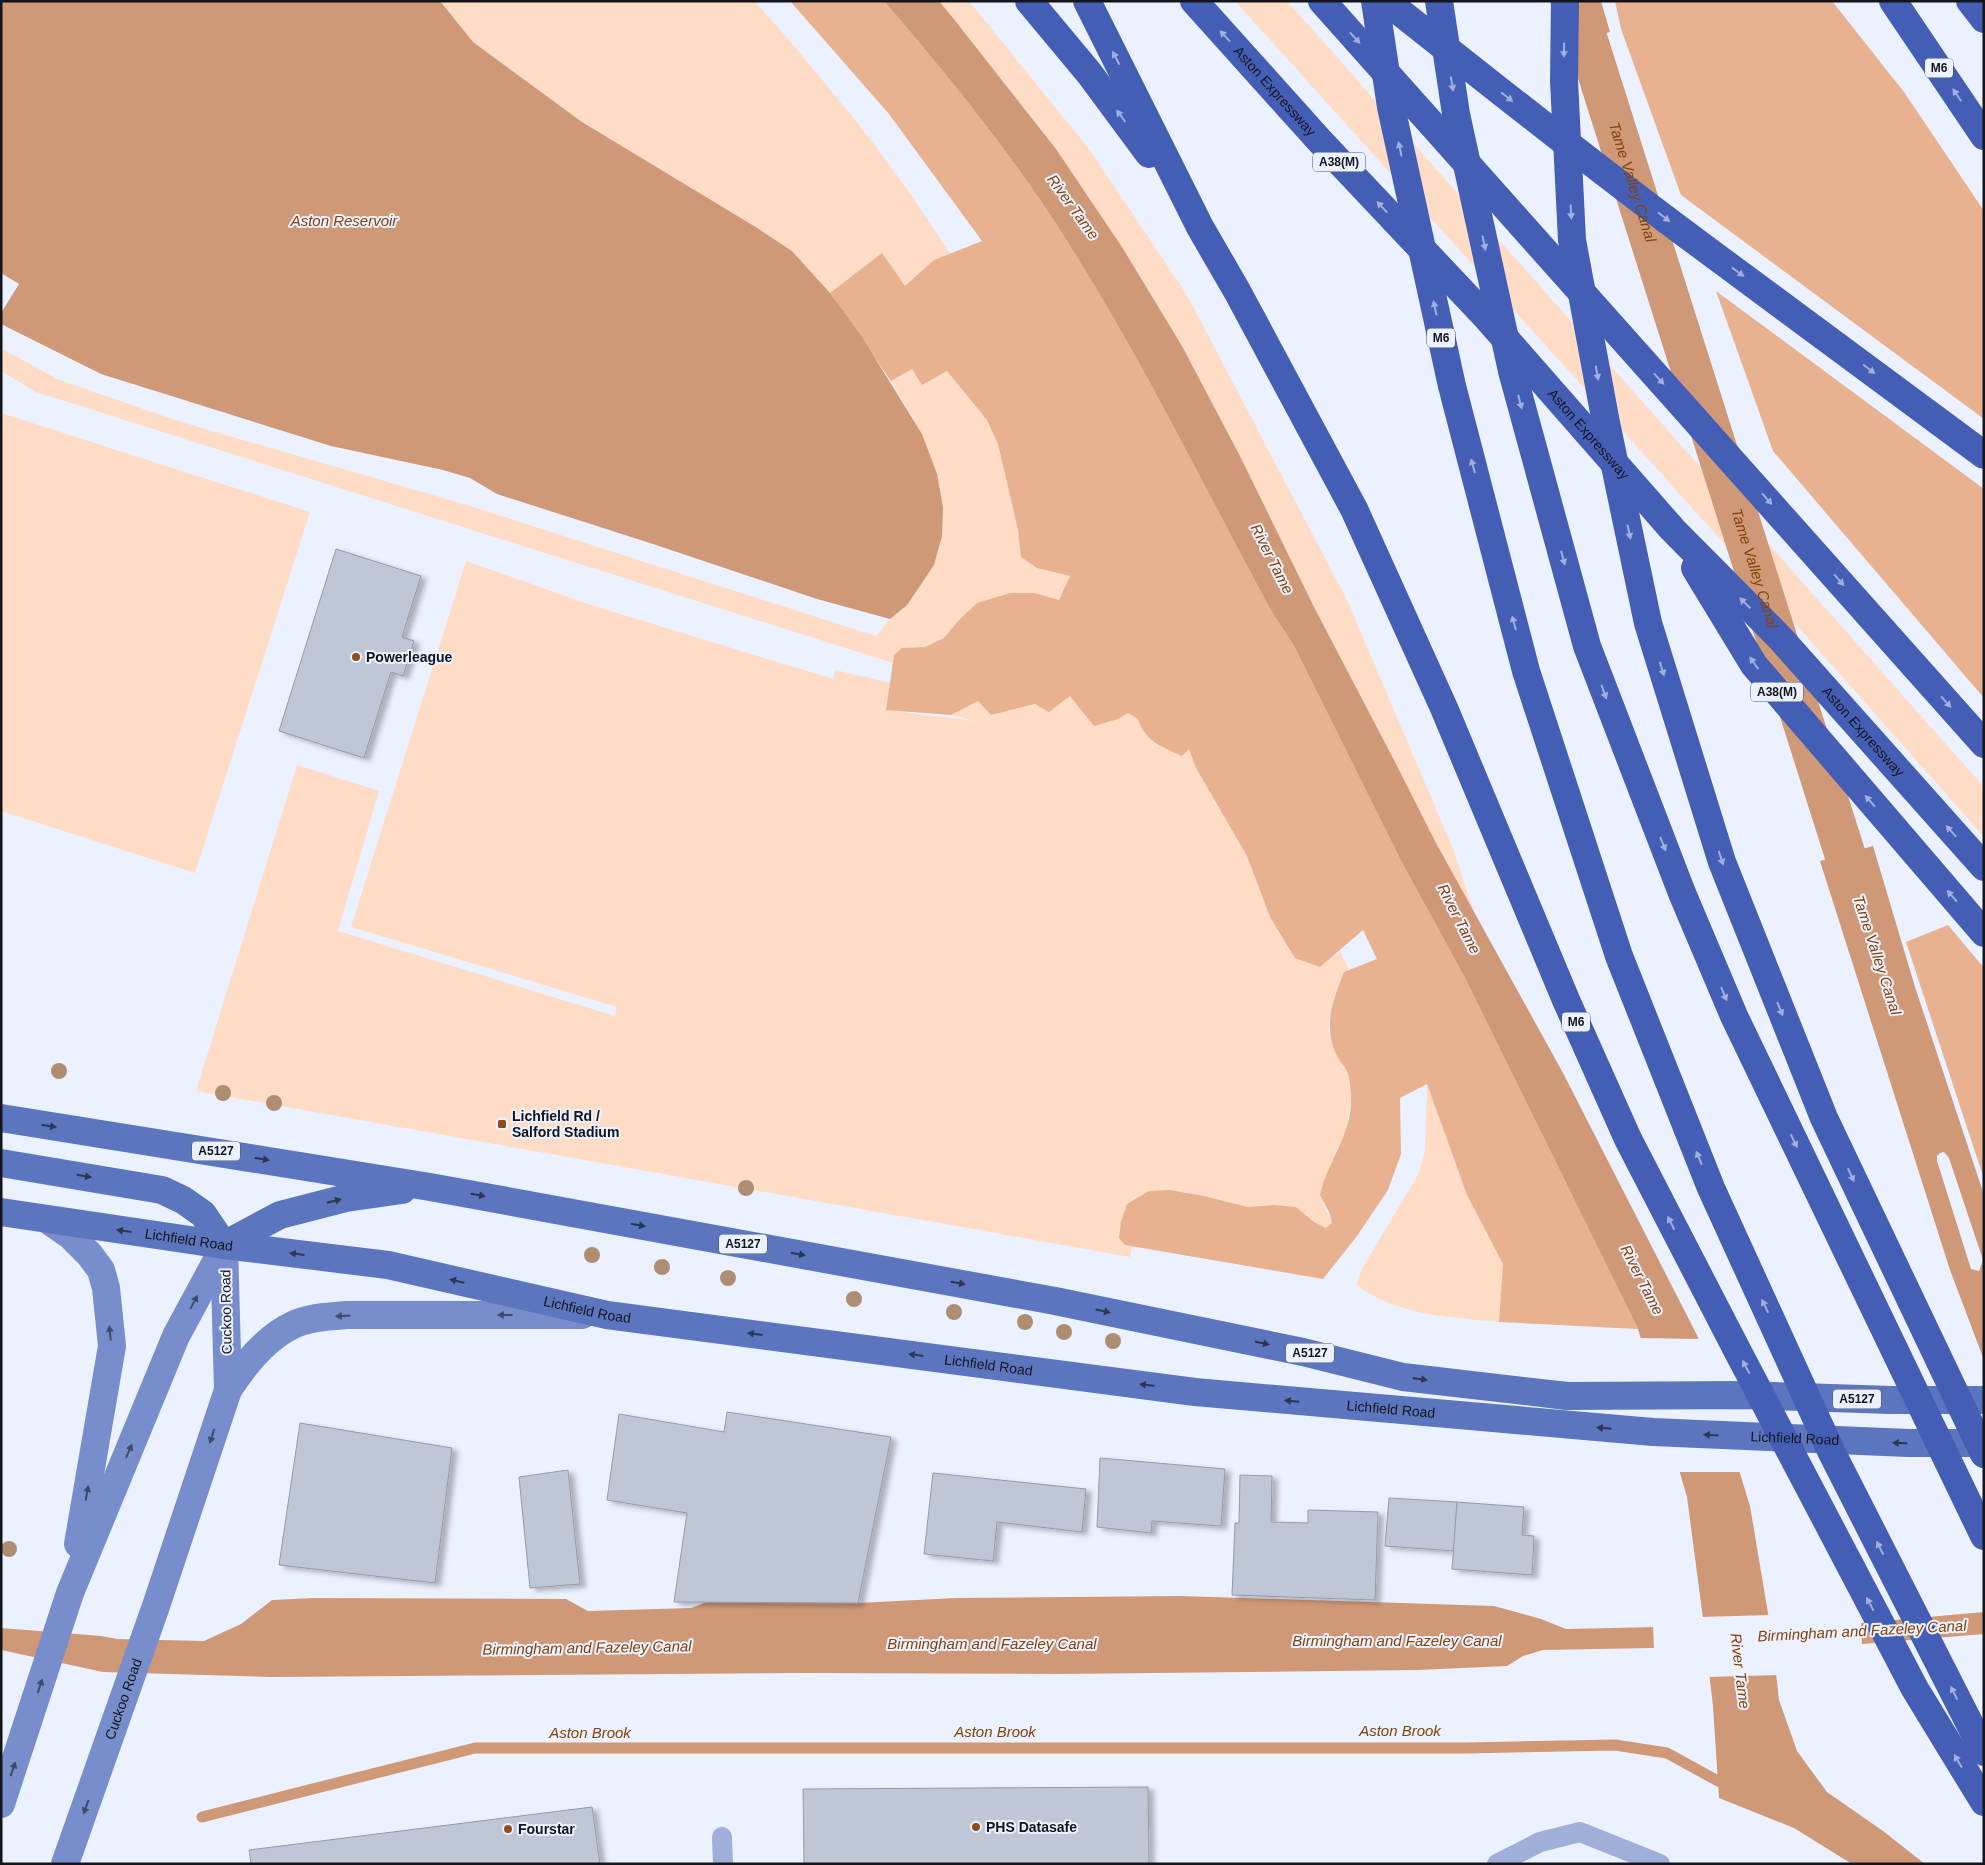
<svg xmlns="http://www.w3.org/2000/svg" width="1985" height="1865" font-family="Arial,sans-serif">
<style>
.green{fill:#ffdcc6}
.forest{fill:#e8b18f}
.water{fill:#cf9977;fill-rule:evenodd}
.pier{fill:#ecf1ff}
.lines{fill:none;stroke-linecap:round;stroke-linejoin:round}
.stream{stroke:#cf9977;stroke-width:11}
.canal{stroke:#cf9977;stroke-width:41}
.building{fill:#bfc6d6;stroke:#949aa9;filter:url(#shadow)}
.lane{stroke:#9fafd9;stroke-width:20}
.secondary{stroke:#788dcb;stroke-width:28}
.primary{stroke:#5c75bf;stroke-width:28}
.highway{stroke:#455eb5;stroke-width:28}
.tree{fill:#af8d73}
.oneway{fill:#a1afde}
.oneway2{fill:#2d3754}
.oneway3{fill:#404b6a}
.poi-dot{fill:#904e1c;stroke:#ecf1ff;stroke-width:2}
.labels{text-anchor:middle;stroke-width:4;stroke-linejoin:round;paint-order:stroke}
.shield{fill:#ecf1ff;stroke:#54575f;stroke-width:1}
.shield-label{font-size:12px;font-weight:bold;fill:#13151b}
.street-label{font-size:14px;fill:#13151b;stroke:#ecf1ff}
.poi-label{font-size:14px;font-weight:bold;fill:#13151b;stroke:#ecf1ff;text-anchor:start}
.water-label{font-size:15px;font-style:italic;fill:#844208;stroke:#ecf1ff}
</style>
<defs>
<filter id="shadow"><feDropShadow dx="5.5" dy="3" stdDeviation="2.5" flood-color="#0004"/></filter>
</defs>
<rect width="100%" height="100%" fill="#ecf1ff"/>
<g class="green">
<path d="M440,1H754C775,23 795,47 814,70C864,129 910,189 950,254L934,260L905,287L882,253L830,293L792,251L754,226L582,122L473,42Z"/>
<polygon points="939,1 969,1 1090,150 1187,295 1347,600 1454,851 1475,916 1436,843 1394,760 1314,607 1240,456 1182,346 1122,247 1056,149"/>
<polygon points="1235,1 1287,1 1305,21 1984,787 1984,837 1722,541"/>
<polygon points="1,348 57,379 178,421 467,505 876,636 890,619 907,605 922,434 891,381 912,369 922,385 947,371 987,420 998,444 1018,530 1021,557 1037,568 1070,576 1059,601 1034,594 977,603 958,621 944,638 925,647 902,648 894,655 893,663 36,392 1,371"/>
<polygon points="1,413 310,512 195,873 1,811"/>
<path d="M466,561L588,604L833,679L835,670L891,683L887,710L975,721L951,715L978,701L991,715L1070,696L1080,707L1118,719L1128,713L1138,719C1144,741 1163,747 1182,755L1189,748L1196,768L1247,856L1270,917L1320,967L1340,951L1349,970L1344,972L1334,997L1328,1029L1336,1053L1348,1073L1351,1102L1345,1134L1337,1150L1320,1195L1332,1223L1326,1228L1314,1222L1296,1207L1275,1205L1248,1207L1204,1196L1170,1190L1125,1244L1132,1246L1130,1257L196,1091L297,765L379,791L338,931L615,1016L617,1007L351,927Z"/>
<path d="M1427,1084L1467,1195L1503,1264L1499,1322C1451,1317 1396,1316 1357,1285L1360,1272L1419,1173L1425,1151Z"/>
</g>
<g class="forest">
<path d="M790,1H884C949,77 1012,154 1065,238C1141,357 1203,485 1270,609L1294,646L1401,861L1464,976L1638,1329L1499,1322L1503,1264L1467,1195L1427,1084L1400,1098L1401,1154L1388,1190L1357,1236L1323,1279L1125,1245L1119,1238L1121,1222L1127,1204L1149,1191L1170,1190L1204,1196L1248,1207L1275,1205L1296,1207L1314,1222L1326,1228L1332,1223L1329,1212L1320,1195C1327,1163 1351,1135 1351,1101C1351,1093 1350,1081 1348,1074C1346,1067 1339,1061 1336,1054C1323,1025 1333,1000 1344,972L1377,959L1363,930L1320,967L1295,958L1270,917L1247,856L1196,768L1189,749L1182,756C1163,747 1144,741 1138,719L1128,713L1118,719L1094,726L1070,696L1049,712L1035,704L991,715L978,701L951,715L886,710L894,655L902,648L925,647L944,638L958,621L977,603L1010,593H1034L1059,600L1070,576L1037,568L1021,557L1018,530L998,444L987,420L947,371L922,385L912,369L891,381L830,293L882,253L905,286L934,260L982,241L889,114Z"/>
<polygon points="1615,1 1832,1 1904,92 1984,211 1984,419 1681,195 1621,29"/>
<polygon points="1716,291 1984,489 1984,698 1773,451"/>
<polygon points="1948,925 1984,968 1984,1179 1906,942"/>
</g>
<g class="water">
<polygon points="1,1 440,1 473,42 582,122 754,226 792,251 830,293 862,337 922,434 937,474 943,507 942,536 934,565 907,605 890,619 817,599 653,544 497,494 470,478 443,470 331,446 101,374 1,324 1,313 19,284 1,273"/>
<path d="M884,1H939L953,18L1056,149L1122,247L1182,346L1240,456L1314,607L1394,760L1436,843L1563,1073L1698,1337L1750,1506L1770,1625L1861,1623L1984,1612V1634L1862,1644L1773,1646L1779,1700L1797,1751L1827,1792L1883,1831L1925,1864H1852L1794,1828L1719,1798L1713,1706L1706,1647L1543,1650L1523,1656L1507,1666L1418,1670L1059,1674L804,1673L270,1677L103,1672L1,1650V1628L101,1636L117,1639L204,1641L241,1624L272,1600L315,1598L566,1599L588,1611L691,1608L710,1601L858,1603L956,1598L1180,1596L1494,1606L1541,1619L1566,1629L1704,1626L1687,1497L1638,1329L1464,976L1401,861L1294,646L1270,609C1203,485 1141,357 1065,238C1012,154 949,77 884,1Z"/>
<polygon points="1550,1 1601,1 1610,32 1564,45"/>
<path d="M1873,846L1915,987L1984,1195V1360L1950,1270L1820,861ZM1944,1152L1949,1158L1983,1260L1979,1271L1971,1269L1937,1161V1156L1940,1153Z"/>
</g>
<g class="pier">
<polygon points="1638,1338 1702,1339 1742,1472 1677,1472"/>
<polygon points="1771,1615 1772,1622 1861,1621 1862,1646 1775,1648 1779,1675 1707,1677 1704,1650 1654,1651 1653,1625 1701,1624 1700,1617"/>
</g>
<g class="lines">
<polyline class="stream" points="202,1817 475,1748 1466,1748 1615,1745 1667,1753 1718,1781 1734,1784"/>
<path class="canal" id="s1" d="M1575,1L1862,908"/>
</g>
<g class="building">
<polygon points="336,549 421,576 402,637 414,641 403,676 391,672 364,758 279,731"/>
<polygon points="727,1412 891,1437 858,1603 674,1602 687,1513 607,1500 619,1414 724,1432"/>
<polygon points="300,1423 452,1448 435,1583 279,1565"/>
<polygon points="1100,1458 1225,1469 1221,1526 1152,1521 1151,1533 1097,1527"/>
<polygon points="568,1470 580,1584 530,1588 519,1477"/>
<polygon points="933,1473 1086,1489 1082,1532 997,1522 993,1561 924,1554"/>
<polygon points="1240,1475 1272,1476 1271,1522 1308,1523 1308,1510 1378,1512 1375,1600 1232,1595 1235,1523 1239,1523"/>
<polygon points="1389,1498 1457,1502 1454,1551 1385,1546"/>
<polygon points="1457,1502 1524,1507 1522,1535 1534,1536 1532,1575 1452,1569"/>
<polygon points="1148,1787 1149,1864 804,1864 803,1789"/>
<polygon points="592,1807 600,1864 251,1864 249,1850"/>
</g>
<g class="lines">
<g class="lane">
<polyline points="722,1837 723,1864"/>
<polyline points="1497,1864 1540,1842 1580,1832 1660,1864"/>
</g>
<g class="secondary">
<polyline points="48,1220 71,1236 89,1254 101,1270 106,1288 112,1346 78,1544"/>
<path d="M228,1390C244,1365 265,1338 293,1325C309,1317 328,1317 346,1315H582"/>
<polyline points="1,1804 70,1593 176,1336 224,1247"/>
<path id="s2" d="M65,1864L156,1606L228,1390L224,1245"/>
</g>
<g class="primary">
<polyline points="1,1118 430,1187 1055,1301 1303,1352 1403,1377 1567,1396 1744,1395 1891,1400 1984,1400"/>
<polyline points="1,1163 162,1190 183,1200 203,1214 224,1245"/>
<path id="s3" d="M1,1212L224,1245L388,1265L607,1315L1195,1392L1653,1432L1908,1443H1984"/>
<polyline points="224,1245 280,1215 346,1198 402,1190"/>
</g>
<g class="highway">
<polyline points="1029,1 1089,73 1149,154"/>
<polyline points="1087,1 1200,227 1237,291 1354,509 1444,708 1566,1000 1628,1139 1736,1348 1915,1689 1984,1802"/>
<path id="s4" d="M1194,1L1319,140L1488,319L1673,530L1781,639L1984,867"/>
<polyline points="1322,1 1984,744"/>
<polyline points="1375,1 1391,107 1452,386 1526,671 1619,956 1711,1188 1832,1453 1984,1752"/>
<path d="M1386,1C1490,83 1593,166 1699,244C1794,314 1889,384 1984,455"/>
<polyline points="1439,1 1456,114 1512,371 1587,646 1682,893 1734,1016 1984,1536"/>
<polyline points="1565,1 1564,81 1572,240 1606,423 1648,623 1722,862 1824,1118 1984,1454"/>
<polyline points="1893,1 1984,136"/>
<polyline points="1970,1 1984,19"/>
<polyline points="1695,568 1754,665 1984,933"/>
</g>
</g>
<g class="tree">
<circle cx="59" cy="1071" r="8"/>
<circle cx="223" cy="1093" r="8"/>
<circle cx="274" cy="1103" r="8"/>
<circle cx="746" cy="1188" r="8"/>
<circle cx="592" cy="1255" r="8"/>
<circle cx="662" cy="1267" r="8"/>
<circle cx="728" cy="1278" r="8"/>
<circle cx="854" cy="1299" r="8"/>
<circle cx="954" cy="1312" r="8"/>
<circle cx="1025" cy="1322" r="8"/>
<circle cx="1064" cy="1332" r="8"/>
<circle cx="1113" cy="1341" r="8"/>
<circle cx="9" cy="1549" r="8"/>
</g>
<defs><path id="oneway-solid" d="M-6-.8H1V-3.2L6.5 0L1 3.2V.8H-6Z" transform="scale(1.25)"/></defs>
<g class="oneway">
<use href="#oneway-solid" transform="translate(1225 36) rotate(-132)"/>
<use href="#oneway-solid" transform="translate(1355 38) rotate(48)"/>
<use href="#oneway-solid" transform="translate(1564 50) rotate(91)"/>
<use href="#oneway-solid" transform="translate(1116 58) rotate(-117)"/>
<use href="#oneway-solid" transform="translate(1452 84) rotate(81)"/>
<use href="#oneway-solid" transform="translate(1957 95) rotate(-124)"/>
<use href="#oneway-solid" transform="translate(1507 97) rotate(38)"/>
<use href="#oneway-solid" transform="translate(1121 116) rotate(-127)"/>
<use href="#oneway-solid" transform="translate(1400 149) rotate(-102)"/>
<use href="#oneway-solid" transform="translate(1382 207) rotate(-133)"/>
<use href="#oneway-solid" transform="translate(1571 212) rotate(87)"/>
<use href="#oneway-solid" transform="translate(1664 217) rotate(37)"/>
<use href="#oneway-solid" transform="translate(1484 243) rotate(78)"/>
<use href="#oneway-solid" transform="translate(1738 272) rotate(36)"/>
<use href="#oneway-solid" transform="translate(1435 308) rotate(-102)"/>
<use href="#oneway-solid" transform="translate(1869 369) rotate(37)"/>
<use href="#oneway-solid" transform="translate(1597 373) rotate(80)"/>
<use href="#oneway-solid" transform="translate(1659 379) rotate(48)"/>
<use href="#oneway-solid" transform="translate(1520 402) rotate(75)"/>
<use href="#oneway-solid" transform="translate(1473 466) rotate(-105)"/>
<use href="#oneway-solid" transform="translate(1767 499) rotate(48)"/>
<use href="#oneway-solid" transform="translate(1629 532) rotate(78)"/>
<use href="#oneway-solid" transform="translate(1563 558) rotate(75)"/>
<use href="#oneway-solid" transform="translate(1839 580) rotate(49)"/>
<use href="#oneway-solid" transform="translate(1745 603) rotate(-135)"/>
<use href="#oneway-solid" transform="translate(1514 623) rotate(-105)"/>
<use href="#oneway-solid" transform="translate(1754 663) rotate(-125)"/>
<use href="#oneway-solid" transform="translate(1662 669) rotate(73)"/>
<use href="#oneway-solid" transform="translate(1604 692) rotate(70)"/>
<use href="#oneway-solid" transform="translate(1946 702) rotate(48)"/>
<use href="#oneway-solid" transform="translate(1870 801) rotate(-131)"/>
<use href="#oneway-solid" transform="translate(1951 831) rotate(-132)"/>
<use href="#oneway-solid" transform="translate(1663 844) rotate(68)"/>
<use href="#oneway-solid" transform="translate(1721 858) rotate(72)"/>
<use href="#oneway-solid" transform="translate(1952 896) rotate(-131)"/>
<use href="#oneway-solid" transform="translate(1724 994) rotate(67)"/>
<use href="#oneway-solid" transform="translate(1780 1009) rotate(68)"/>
<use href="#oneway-solid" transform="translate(1794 1141) rotate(64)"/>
<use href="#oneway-solid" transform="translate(1699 1158) rotate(-112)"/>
<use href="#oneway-solid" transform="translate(1851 1175) rotate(65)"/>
<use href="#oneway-solid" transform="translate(1671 1223) rotate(-117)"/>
<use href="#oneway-solid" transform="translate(1765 1306) rotate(-115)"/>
<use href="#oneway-solid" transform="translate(1746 1367) rotate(-118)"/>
<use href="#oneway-solid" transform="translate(1880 1548) rotate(-117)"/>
<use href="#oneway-solid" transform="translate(1870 1604) rotate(-118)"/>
<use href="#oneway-solid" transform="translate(1954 1693) rotate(-117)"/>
<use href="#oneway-solid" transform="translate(1958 1761) rotate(-121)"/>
</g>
<g class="oneway2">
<use href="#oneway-solid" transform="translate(49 1126) rotate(9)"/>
<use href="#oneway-solid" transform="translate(262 1159) rotate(9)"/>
<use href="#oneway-solid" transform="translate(84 1176) rotate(9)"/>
<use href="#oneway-solid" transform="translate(478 1195) rotate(10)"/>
<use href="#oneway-solid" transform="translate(334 1201) rotate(-14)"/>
<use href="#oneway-solid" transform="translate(638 1225) rotate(10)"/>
<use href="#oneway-solid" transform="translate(124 1231) rotate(-172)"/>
<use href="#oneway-solid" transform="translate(297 1254) rotate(-173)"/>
<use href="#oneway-solid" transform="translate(798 1254) rotate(10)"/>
<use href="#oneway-solid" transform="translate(457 1281) rotate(-167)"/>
<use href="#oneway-solid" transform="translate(958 1283) rotate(10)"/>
<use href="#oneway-solid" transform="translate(1103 1311) rotate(12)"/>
<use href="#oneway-solid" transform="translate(755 1334) rotate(-173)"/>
<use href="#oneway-solid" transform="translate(1262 1343) rotate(12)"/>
<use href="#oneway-solid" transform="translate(916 1355) rotate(-173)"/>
<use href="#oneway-solid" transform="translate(1420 1379) rotate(7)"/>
<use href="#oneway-solid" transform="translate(1147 1385) rotate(-173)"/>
<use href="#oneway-solid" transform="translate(1292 1401) rotate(-175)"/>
<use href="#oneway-solid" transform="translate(1604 1428) rotate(-175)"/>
<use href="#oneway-solid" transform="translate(1711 1435) rotate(-177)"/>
<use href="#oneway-solid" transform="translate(1900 1443) rotate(-178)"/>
</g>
<g class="oneway3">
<use href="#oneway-solid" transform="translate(194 1302) rotate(-62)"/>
<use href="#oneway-solid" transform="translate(505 1315) rotate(180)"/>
<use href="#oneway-solid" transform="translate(343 1316) rotate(177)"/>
<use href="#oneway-solid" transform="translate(110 1333) rotate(-96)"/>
<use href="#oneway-solid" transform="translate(212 1436) rotate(108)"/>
<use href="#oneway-solid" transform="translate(129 1451) rotate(-67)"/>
<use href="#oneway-solid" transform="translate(87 1493) rotate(-80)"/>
<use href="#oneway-solid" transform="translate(40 1686) rotate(-72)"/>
<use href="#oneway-solid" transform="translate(13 1769) rotate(-71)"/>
<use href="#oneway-solid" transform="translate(86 1807) rotate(110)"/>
</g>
<g class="poi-dot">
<circle cx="356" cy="657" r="5"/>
<rect x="497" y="1119" width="10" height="10" rx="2.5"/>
<circle cx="976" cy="1827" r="5"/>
<circle cx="508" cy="1829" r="5"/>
</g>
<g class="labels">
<g class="shield">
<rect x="1925" y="58.5" width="28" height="19" rx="4"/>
<rect x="1313" y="152.5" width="52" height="19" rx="4"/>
<rect x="1427" y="328.5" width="28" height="19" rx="4"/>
<rect x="1751" y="682.5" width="52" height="19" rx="4"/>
<rect x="1562" y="1012.5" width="28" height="19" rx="4"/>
<rect x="192" y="1141.5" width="48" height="19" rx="4"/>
<rect x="719" y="1234.5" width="48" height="19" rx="4"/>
<rect x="1286" y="1343.5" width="48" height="19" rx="4"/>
<rect x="1833" y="1389.5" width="48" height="19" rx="4"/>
</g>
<g class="shield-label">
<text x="1939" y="72">M6</text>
<text x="1339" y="166">A38(M)</text>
<text x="1441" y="342">M6</text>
<text x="1777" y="696">A38(M)</text>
<text x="1576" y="1026">M6</text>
<text x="216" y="1155">A5127</text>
<text x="743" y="1248">A5127</text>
<text x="1310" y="1357">A5127</text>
<text x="1857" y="1403">A5127</text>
</g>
<g class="street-label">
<text dy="5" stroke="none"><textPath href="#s4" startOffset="121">Aston Expressway</textPath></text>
<text dy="5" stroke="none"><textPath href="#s4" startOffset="586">Aston Expressway</textPath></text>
<text dy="5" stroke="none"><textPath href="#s4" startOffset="991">Aston Expressway</textPath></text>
<text dy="5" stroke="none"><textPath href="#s3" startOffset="190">Lichfield Road</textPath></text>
<text dy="5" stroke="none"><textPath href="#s3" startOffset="595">Lichfield Road</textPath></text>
<text transform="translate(226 1312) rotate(-91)" y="5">Cuckoo Road</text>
<text dy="5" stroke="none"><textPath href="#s3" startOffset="1000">Lichfield Road</textPath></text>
<text dy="5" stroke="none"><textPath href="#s3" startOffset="1405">Lichfield Road</textPath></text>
<text dy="5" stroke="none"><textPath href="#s3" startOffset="1810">Lichfield Road</textPath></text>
<text dy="5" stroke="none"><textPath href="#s2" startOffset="175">Cuckoo Road</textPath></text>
</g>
<g class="poi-label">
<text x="366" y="662">Powerleague</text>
<text x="512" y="1121">Lichfield Rd /<tspan x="512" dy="16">Salford Stadium</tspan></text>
<text x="986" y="1832">PHS Datasafe</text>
<text x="518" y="1834">Fourstar</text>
</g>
<g class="water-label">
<text dy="5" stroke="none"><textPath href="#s1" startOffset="190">Tame Valley Canal</textPath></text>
<text transform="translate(1073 207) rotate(54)" y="5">River Tame</text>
<text x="344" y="226">Aston Reservoir</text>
<text transform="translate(1272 559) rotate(63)" y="5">River Tame</text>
<text dy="5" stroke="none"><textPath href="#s1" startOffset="595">Tame Valley Canal</textPath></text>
<text transform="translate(1459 919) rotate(63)" y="5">River Tame</text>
<text transform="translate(1877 955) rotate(72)" y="5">Tame Valley Canal</text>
<text transform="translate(1642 1280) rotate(63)" y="5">River Tame</text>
<text transform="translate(1862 1631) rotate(-3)" y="5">Birmingham and Fazeley Canal</text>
<text x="1397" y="1646">Birmingham and Fazeley Canal</text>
<text x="992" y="1649">Birmingham and Fazeley Canal</text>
<text transform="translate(587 1648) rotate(-1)" y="5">Birmingham and Fazeley Canal</text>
<text transform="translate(1740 1671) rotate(83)" y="5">River Tame</text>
<text x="1400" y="1736">Aston Brook</text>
<text x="995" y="1737">Aston Brook</text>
<text x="590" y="1738">Aston Brook</text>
</g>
</g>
<rect width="1985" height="1865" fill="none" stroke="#13151b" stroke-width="5"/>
</svg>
